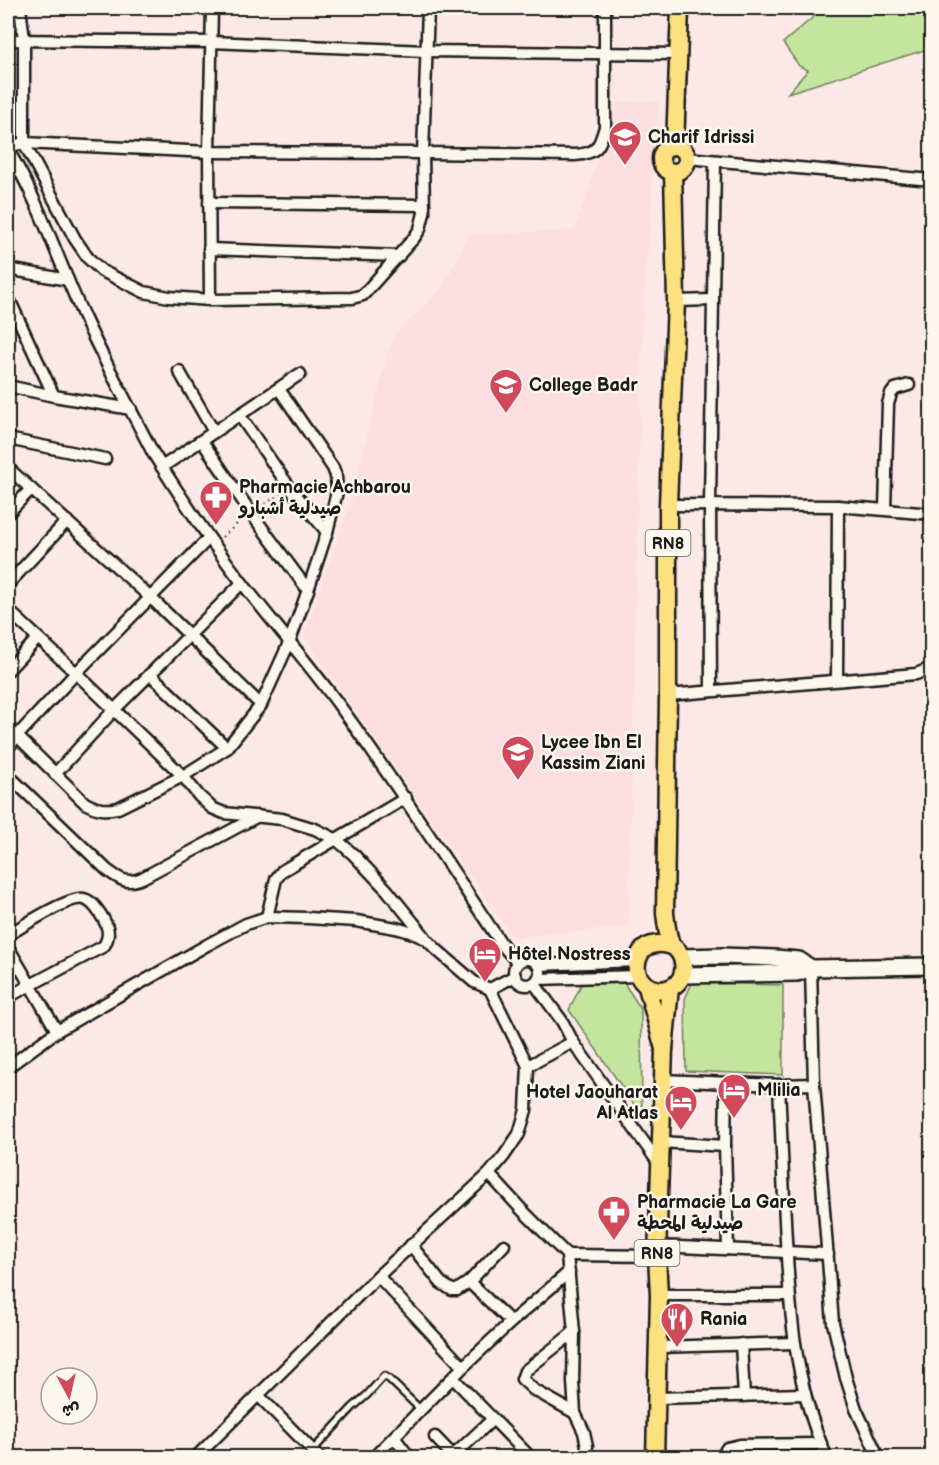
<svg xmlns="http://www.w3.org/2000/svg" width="939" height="1465" font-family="'Balsamiq Sans','Playpen Sans Arabic',sans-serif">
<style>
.built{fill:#fcdde2}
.green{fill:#c4e59e;stroke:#70805d;stroke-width:1.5}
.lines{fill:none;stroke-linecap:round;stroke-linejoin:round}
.lane-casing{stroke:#1c1c1c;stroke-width:10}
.street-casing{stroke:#1c1c1c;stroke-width:15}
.secondary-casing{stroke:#1c1c1c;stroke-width:20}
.primary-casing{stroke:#1c1c1c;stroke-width:21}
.path{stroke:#1c1c1c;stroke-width:2;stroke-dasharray:1.5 4.5;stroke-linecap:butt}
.lane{stroke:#fbf7ec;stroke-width:5}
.street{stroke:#fbf7ec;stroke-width:10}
.secondary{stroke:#fbf7ec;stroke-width:15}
.primary{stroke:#fde080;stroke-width:16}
.labels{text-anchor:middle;stroke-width:5;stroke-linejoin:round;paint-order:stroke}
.shield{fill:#fbf7ec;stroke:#5f5e5a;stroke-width:1.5}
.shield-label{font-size:16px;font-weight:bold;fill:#1c1c1c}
.poi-label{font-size:18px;font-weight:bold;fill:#1c1c1c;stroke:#fbf7ec;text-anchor:start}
</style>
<rect width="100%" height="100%" fill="#fce8e6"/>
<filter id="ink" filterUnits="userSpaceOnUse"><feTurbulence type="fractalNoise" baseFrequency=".0167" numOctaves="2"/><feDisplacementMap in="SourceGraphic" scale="12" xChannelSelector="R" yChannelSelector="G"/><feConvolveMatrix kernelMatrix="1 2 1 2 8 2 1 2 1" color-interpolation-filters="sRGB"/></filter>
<g filter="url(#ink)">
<polygon class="built" points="658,101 642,326 628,927 513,937 304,636 352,498 389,349 395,335 443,287 469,235 575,230 617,103"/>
<g class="green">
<polygon points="824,8 931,8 931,48 788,93 808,70 799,66 783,43"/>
<polygon points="582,983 624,983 641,1009 642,1116 569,1010"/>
<polygon points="692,983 783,985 783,1075 686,1071 685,999"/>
</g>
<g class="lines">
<defs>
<polyline id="lane" points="313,1450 353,1407 367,1395 384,1376 389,1379 421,1410"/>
<g id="street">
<polyline points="8,40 211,42 426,51 679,54"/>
<polyline points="24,143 75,239 88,258 102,271 144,292 169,297 210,300 352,298 363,295 414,238 420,229 424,213 423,153 428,8"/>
<path d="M24,143L209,152L423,153L575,155C598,153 599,147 605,127V8"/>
<polyline points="8,147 24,143 24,39 20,8"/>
<path d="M8,150C40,203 58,261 84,317C105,363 130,408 153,453C181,498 211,542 243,584C275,625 309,664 339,705C397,784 449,866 503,946L518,963"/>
<polyline points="687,158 932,180"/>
<polyline points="209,203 424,205"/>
<polyline points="209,249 399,256"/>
<polyline points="8,269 68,280"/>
<polyline points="8,297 54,396"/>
<polyline points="210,300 209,152 212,8"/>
<polyline points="676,301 713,300"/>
<polyline points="179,371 214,432"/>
<polyline points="8,386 54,396 131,409"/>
<polyline points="240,416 290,488 327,532"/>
<polyline points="8,439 105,459"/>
<polyline points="202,441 251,513 308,590"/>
<polyline points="162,467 300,374"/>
<polyline points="8,468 151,598 261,705"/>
<polyline points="668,505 838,506 932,514"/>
<polyline points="885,509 888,404 891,394 895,389 909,385"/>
<polyline points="8,513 31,489"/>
<polyline points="8,584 67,521"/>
<polyline points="8,610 76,673 183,776 199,796 212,808 224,813 282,819 315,829 337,840 354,855 387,890 425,937"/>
<polyline points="8,670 38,638"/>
<polyline points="150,674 227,748"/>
<polyline points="837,680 838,506"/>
<polyline points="711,691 710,505 715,161"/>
<polyline points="668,695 916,674 932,668"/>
<path d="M8,727L85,803C96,809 105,811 118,808L183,776L227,748L261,705L289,643L308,590L327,532L337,492L336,476L333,468L279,389"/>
<polyline points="8,748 17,736 76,673 209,538"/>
<polyline points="55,774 113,711 242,583"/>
<path d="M8,775L107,870C119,879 127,885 142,878L258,816"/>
<polyline points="267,917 276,879 282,871 406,798"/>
<path d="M8,935C21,927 71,895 84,899C92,901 97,909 101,915C108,926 111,934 104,946L8,997"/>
<polyline points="8,947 57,1031"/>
<circle cx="527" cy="972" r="13"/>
<polyline points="538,965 637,961"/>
<polyline points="811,968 814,1084 833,1323 846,1378 856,1409 879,1458"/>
<polyline points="538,979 638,976"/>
<polyline points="534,983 562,1021 573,1042 660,1165"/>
<polyline points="528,1066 573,1042"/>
<polyline points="8,1067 57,1031 207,945 246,924 267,917 308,918 356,921 396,928 410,932 426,939 437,950 474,982 490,989 515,976"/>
<polyline points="662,1080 779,1085 814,1084"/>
<polyline points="726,1083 725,1146 728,1249"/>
<path d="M779,1085C781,1130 783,1176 785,1221C789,1302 793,1382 827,1458"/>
<polyline points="661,1142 725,1146"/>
<polyline points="489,1174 521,1209 567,1255 574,1332 573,1382 575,1413 584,1432 587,1446 585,1458"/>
<polyline points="411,1245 441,1283 452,1290 457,1290 469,1282 504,1245"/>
<polyline points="658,1246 828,1254"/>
<polyline points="567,1255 657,1256"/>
<polyline points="378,1276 463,1367"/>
<polyline points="469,1282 511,1322"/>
<polyline points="659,1295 788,1295"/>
<polyline points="574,1332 525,1371 522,1379 534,1390 575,1413"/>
<polyline points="741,1344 744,1396"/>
<polyline points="657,1347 794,1343"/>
<polyline points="453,1378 531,1458"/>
<polyline points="258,1395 320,1458"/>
<polyline points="656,1398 805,1394"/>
<polyline points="394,1437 410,1458"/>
<polyline points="435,1437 455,1458"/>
<polyline points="453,1456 493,1419"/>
<polyline points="195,1458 378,1276 489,1174 504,1156 519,1134 526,1110 528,1066 490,989"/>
<polyline points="373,1458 463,1367 511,1322 569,1272"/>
<polyline points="723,1458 724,1453 727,1448 740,1445 821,1444"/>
</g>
<g id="secondary">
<polyline points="682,957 722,956 775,958 799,960 811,968"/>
<polyline points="682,975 797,973 811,968 932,966"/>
</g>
<g id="primary">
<circle cx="674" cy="159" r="13"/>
<polyline points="675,146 680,8"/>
<path d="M672,946C659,941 642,944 638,959C629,986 667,1002 681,978C685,969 684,959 678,951C674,947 671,946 670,941C667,932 666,922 665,913L668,695V505L676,301L673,172"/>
<polyline points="647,987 664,1049 670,988"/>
<polyline points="655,1458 659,1295 657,1256 664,1049"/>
</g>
</defs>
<use href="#lane" class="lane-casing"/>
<use href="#street" class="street-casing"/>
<use href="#secondary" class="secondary-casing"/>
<use href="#primary" class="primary-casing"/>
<g class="path">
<polyline points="260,507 281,494"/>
<polyline points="222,537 243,519"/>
</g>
<use href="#lane" class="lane"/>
<use href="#street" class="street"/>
<use href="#secondary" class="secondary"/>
<use href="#primary" class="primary"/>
</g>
</g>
<defs>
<symbol id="school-pin" viewBox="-11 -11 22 30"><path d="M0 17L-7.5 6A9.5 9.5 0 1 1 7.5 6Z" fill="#d1495b" stroke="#fbf7ec"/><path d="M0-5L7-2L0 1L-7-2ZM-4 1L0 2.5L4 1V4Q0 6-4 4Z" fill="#fff"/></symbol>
<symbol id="university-pin" viewBox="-11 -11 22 30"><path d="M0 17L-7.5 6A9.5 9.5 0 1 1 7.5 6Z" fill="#d1495b" stroke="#fbf7ec"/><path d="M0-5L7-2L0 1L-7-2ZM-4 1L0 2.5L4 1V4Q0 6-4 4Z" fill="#fff"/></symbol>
<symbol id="pharmacy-pin" viewBox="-11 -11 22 30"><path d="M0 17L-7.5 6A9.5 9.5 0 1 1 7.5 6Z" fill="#d1495b" stroke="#fbf7ec"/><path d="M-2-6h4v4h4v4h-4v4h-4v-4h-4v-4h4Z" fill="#fff"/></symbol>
<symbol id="hotel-pin" viewBox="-11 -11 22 30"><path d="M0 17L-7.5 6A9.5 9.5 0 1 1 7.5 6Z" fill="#d1495b" stroke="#fbf7ec"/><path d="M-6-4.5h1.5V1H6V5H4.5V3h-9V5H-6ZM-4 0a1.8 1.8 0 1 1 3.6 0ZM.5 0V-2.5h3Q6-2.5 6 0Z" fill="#fff"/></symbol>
<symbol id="restaurant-pin" viewBox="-11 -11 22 30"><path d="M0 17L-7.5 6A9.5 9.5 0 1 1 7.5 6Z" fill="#d1495b" stroke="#fbf7ec"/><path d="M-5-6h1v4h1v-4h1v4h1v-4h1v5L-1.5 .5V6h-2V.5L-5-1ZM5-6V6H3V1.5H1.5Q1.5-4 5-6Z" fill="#fff"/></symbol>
</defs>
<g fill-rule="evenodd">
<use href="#school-pin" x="606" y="118" width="38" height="52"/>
<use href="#university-pin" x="487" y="366" width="38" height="52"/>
<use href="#pharmacy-pin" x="197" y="478" width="38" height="52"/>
<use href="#university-pin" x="499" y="733" width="38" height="52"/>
<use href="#hotel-pin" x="466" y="935" width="38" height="52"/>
<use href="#hotel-pin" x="715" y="1071" width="38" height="52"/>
<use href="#hotel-pin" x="662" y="1083" width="38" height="52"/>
<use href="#pharmacy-pin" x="595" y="1193" width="38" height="52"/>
<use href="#restaurant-pin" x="658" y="1300" width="38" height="52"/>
</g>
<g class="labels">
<g class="shield">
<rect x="645.5" y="530" width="45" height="26" rx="4.5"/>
<rect x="634.5" y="1240" width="45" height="26" rx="4.5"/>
</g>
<g class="shield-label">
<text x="668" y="549">RN8</text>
<text x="657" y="1259">RN8</text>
</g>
<g class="poi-label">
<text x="648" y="143">Charif Idrissi</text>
<text x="529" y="391">College Badr</text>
<text x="239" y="493">Pharmacie Achbarou<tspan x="239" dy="21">صيدلية أشبارو</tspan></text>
<text x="541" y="748">Lycee Ibn El<tspan x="541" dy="21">Kassim Ziani</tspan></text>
<text x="508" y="960">Hôtel Nostress</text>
<text x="757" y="1096">Mlilia</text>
<text x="658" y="1098" text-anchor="end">Hotel Jaouharat<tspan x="658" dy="21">Al Atlas</tspan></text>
<text x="637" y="1208">Pharmacie La Gare<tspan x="637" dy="21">صيدلية المحطة</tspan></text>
<text x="700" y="1325">Rania</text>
</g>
</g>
<rect width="939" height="1465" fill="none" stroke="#fbf7ec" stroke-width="30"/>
<rect x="15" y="15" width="909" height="1435" fill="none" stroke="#1c1c1c" stroke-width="2" filter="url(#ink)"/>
<g transform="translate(69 1396) rotate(172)"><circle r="28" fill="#fbf7ec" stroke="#a29f99" stroke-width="1.5"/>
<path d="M0-4.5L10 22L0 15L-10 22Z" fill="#d1495b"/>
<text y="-9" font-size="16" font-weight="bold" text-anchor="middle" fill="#1c1c1c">ش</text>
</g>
</svg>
